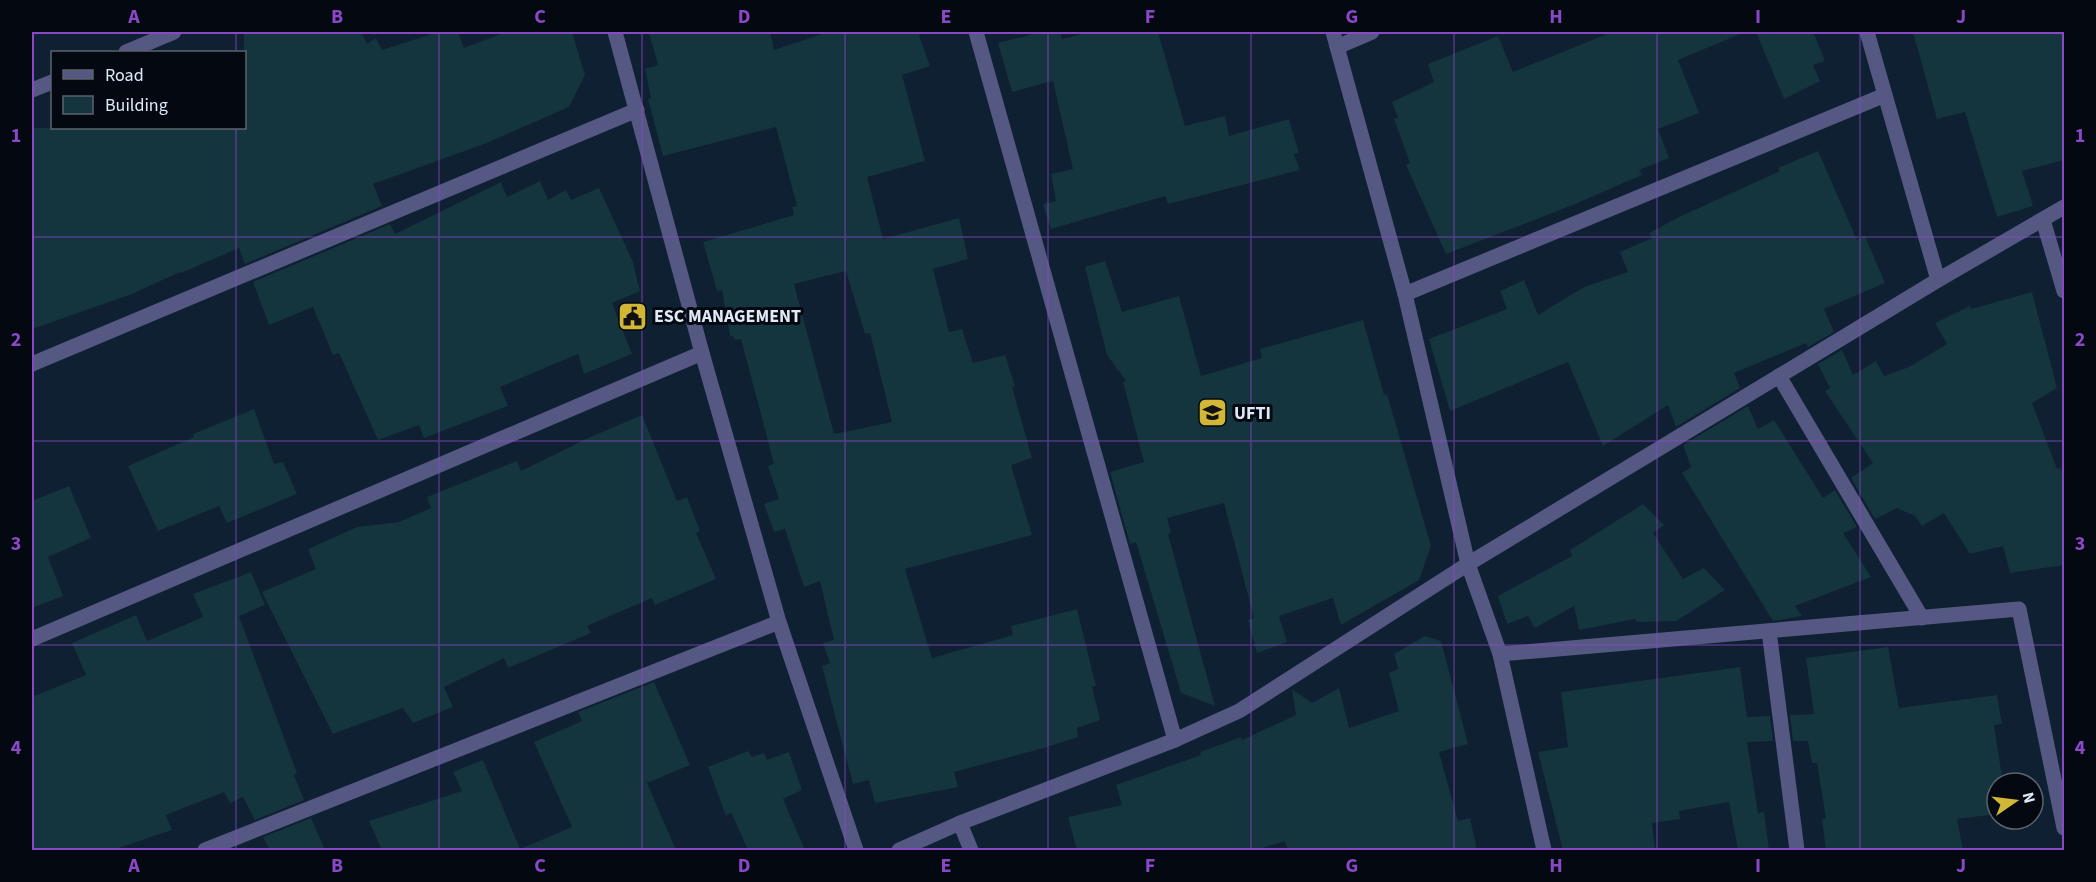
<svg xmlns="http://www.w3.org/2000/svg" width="2096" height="882" font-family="'Source Sans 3',sans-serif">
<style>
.building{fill:#14343e;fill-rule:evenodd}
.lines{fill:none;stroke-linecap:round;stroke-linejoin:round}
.street{stroke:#565884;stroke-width:15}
.grid{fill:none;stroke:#8a48c7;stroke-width:1.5;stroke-opacity:0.55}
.labels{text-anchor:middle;stroke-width:6;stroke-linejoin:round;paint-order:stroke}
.poi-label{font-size:18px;font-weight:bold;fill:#dfeaf6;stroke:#040911;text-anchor:start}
.neatline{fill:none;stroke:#8a48c7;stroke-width:2}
.grid-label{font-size:20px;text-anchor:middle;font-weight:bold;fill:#8a48c7}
</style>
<rect width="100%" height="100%" fill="#0e2031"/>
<g class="building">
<polygon points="244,32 361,32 367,44 376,38 382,50 438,32 458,32 464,48 506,32 572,32 585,75 569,107 484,144 373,184 382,206 245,264 239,248 181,273 180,272 132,294 32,329 32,128 244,128"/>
<path d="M649,32H770L774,50L828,32H918L930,66L902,75L925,161L867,177L883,239L959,218L968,259L933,269L949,332L962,329L973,363L1005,355L1015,386L1012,387L1032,458L1011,465L1032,535L905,569L932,658L1013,635L1011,626L1077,609L1096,686H1092L1100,720L1077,728L1078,737L1044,748L954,772L958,787L875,803L869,780L853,784L822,666L830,663L823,643L834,640L820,581L804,587L785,529L774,532L764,504L779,499L768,466L774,464L741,339L735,340L733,336H730L722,290L717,291L703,242L794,215L792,207L797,206L776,127L663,156L648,99L651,98L645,69L658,65ZM846,271L865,334L870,333L892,422L834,434L794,284Z"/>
<polygon points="1041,32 1060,32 1062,39 1090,32 1158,32 1185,126 1225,116 1229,136 1289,119 1299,153 1294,154 1300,170 1168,204 1165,196 1051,229 1043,204 1056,201 1051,174 1073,169 1053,81 1012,92 998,43"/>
<polygon points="1612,32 1745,32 1678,60 1699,113 1658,129 1669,158 1639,170 1642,175 1573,205 1446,254 1406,165 1410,163 1394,119 1398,118 1392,102 1434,82 1428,64 1498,36 1513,72"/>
<polygon points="1756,32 1813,32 1825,61 1813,65 1820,81 1784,99"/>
<polygon points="1913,32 2064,32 2064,160 2022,171 2033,206 1997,217 1965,112 1937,119"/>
<polygon points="1818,151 1857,240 1865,236 1885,283 1824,309 1834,332 1808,347 1806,343 1734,373 1740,388 1676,427 1668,405 1603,446 1568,362 1450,411 1429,339 1507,309 1500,291 1524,280 1538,315 1584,287 1628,272 1620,252 1652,238 1649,233 1681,216 1780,171 1778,168"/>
<polygon points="540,181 548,200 566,190 571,200 599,188 633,262 640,291 612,303 632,354 584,374 578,354 500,387 508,406 424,438 419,425 378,440 339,353 333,355 313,307 269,325 253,282 390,224 395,234 501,182 507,197"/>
<polygon points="1105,261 1122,312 1179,296 1201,376 1262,358 1260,349 1363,320 1384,395 1387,394 1431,546 1419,580 1341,625 1333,598 1279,616 1287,642 1257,653 1248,620 1254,618 1224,503 1167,518 1171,533 1168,534 1215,706 1181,693 1136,542 1130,544 1110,472 1144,462 1123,382 1126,381 1107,355 1085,267"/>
<polygon points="2032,292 2057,388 2032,403 2057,469 2061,468 2064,484 2064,565 2010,573 2003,546 1970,554 1944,513 1922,526 1915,516 1897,508 1875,519 1851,478 1873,463 1825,391 1830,388 1818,364 1842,350 1853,375 1876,361 1884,376 1909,367 1947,344 1935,323 1970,306 1971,309"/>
<polygon points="1748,406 1758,429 1774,420 1823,498 1835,490 1857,527 1843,533 1871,577 1795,606 1802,616 1773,621 1682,473 1691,467 1683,445"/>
<polygon points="254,409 274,464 283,462 297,494 227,523 219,506 158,531 128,466 194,437 193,434"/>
<polygon points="642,415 677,501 687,497 700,531 696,533 716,579 655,605 652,598 587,626 591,633 508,668 504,658 444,687 453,707 413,723 403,708 333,734 262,592 316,569 308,549 357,527 399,522 431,508 427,497 517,461 521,471 586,439"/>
<polygon points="69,486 91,538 48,557 63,596 32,608 32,501"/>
<polygon points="1643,504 1664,525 1653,533 1683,579 1704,568 1725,590 1676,621 1637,622 1635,619 1579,630 1574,606 1535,628 1528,616 1507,624 1498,596 1572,556 1570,550"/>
<polygon points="251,572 265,605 239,616 297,773 294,775 304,800 255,820 243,797 230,803 224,792 166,815 172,830 113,850 32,850 32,697 86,675 72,643 136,615 147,641 203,617 193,594"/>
<polygon points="1425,636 1441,641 1468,744 1439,752 1458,821 1470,818 1477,850 1288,850 1285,841 1256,850 1077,850 1068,817 1122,805 1116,785 1201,755 1200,752 1241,737 1242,740 1296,715 1292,689 1312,703 1339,688 1349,728 1399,711 1389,673 1398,669 1394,654"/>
<polygon points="1888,647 1899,708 1997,695 2002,724 1994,725 2003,783 1997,783 1997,814 1957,819 1963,850 1826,850 1822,819 1826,819 1817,763 1812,763 1808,741 1793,741 1790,715 1814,714 1806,658"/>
<polygon points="1740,667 1747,717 1770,716 1773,741 1747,742 1758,813 1764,812 1769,850 1738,850 1729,802 1679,811 1680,819 1652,823 1655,850 1563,850 1538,752 1568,747 1561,692"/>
<polygon points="654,682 690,765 647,783 676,850 382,850 369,821 462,791 453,772 483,760 520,849 572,827 534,742 582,721 578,712"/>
<polygon points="748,751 752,757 764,753 767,760 789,752 802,790 783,799 805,850 748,850 731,812 726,816 708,767"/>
<polygon points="311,818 325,850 270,850 263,837"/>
</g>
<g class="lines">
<g class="street">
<polyline points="615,32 702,353 779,622 856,850"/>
<polyline points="976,32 1175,740"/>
<polyline points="1333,32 1405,294 1468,564 1500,654 1544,850"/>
<polyline points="1867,32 1938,280"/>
<polyline points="1337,47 1372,32"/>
<polyline points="126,52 174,32"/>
<polyline points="32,90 52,82"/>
<polyline points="2043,220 2064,291"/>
<polyline points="1405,294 1885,95"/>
<polyline points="32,364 637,110"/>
<polyline points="1779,376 1922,618"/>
<polyline points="1769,631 1797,850"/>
<polyline points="32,639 702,353"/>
<polyline points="1500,654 2019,609 2064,828"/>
<polyline points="960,823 971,850"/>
<polyline points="205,850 779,622"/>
<polyline points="899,850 960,823 1175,740 1239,711 1468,564 1938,280 2064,207"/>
</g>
</g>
<path class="grid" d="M236,32V52M439,32V850M642,32V850M845,32V850M1048,32V850M1251,32V850M1454,32V850M1657,32V850M1860,32V850M236,128V850M32,237H2064M32,441H2064M32,645H2064"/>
<defs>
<symbol id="civic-square" viewBox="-11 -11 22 22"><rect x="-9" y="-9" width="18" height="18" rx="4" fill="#d2b736" stroke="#040911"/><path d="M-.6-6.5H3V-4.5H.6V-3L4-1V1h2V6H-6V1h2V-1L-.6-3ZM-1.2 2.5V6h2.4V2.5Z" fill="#111"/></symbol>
<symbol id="school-square" viewBox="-11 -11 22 22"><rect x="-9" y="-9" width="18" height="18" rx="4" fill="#d2b736" stroke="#040911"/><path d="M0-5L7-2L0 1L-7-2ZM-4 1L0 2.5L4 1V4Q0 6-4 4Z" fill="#111"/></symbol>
</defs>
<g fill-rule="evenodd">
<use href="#civic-square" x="616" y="300" width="33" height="33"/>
<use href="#school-square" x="1196" y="396" width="33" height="33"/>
</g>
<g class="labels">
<g class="poi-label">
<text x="654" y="322">ESC MANAGEMENT</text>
<text x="1234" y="419">UFTI</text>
</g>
</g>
<rect width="2096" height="882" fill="none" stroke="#040911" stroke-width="66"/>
<rect x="51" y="51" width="195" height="78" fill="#040911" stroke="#5c636d" stroke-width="1.5"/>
<rect x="63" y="70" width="30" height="9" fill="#565884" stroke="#5c636d" stroke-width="1.5"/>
<text x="105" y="81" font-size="18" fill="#dfeaf6">Road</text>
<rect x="63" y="96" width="30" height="18" fill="#14343e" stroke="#5c636d" stroke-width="1.5"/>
<text x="105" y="111" font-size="18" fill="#dfeaf6">Building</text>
<g transform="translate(2015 801) rotate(76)"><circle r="28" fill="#040911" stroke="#5c636d" stroke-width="1.5"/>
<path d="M0-4.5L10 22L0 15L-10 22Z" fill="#d2b736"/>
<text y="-9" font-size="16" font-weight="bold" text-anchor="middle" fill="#dfeaf6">N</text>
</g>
<rect x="33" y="33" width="2030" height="816" class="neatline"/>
<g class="grid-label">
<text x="134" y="23">A</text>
<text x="337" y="23">B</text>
<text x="540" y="23">C</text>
<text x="744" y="23">D</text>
<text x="946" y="23">E</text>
<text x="1150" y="23">F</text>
<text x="1352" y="23">G</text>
<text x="1556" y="23">H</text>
<text x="1758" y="23">I</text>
<text x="1961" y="23">J</text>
<text x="16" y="142">1</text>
<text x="2080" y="142">1</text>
<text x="16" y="346">2</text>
<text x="2080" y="346">2</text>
<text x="16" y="550">3</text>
<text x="2080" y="550">3</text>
<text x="16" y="754">4</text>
<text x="2080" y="754">4</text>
<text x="134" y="872">A</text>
<text x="337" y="872">B</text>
<text x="540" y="872">C</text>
<text x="744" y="872">D</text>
<text x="946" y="872">E</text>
<text x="1150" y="872">F</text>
<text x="1352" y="872">G</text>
<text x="1556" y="872">H</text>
<text x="1758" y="872">I</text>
<text x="1961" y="872">J</text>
</g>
</svg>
